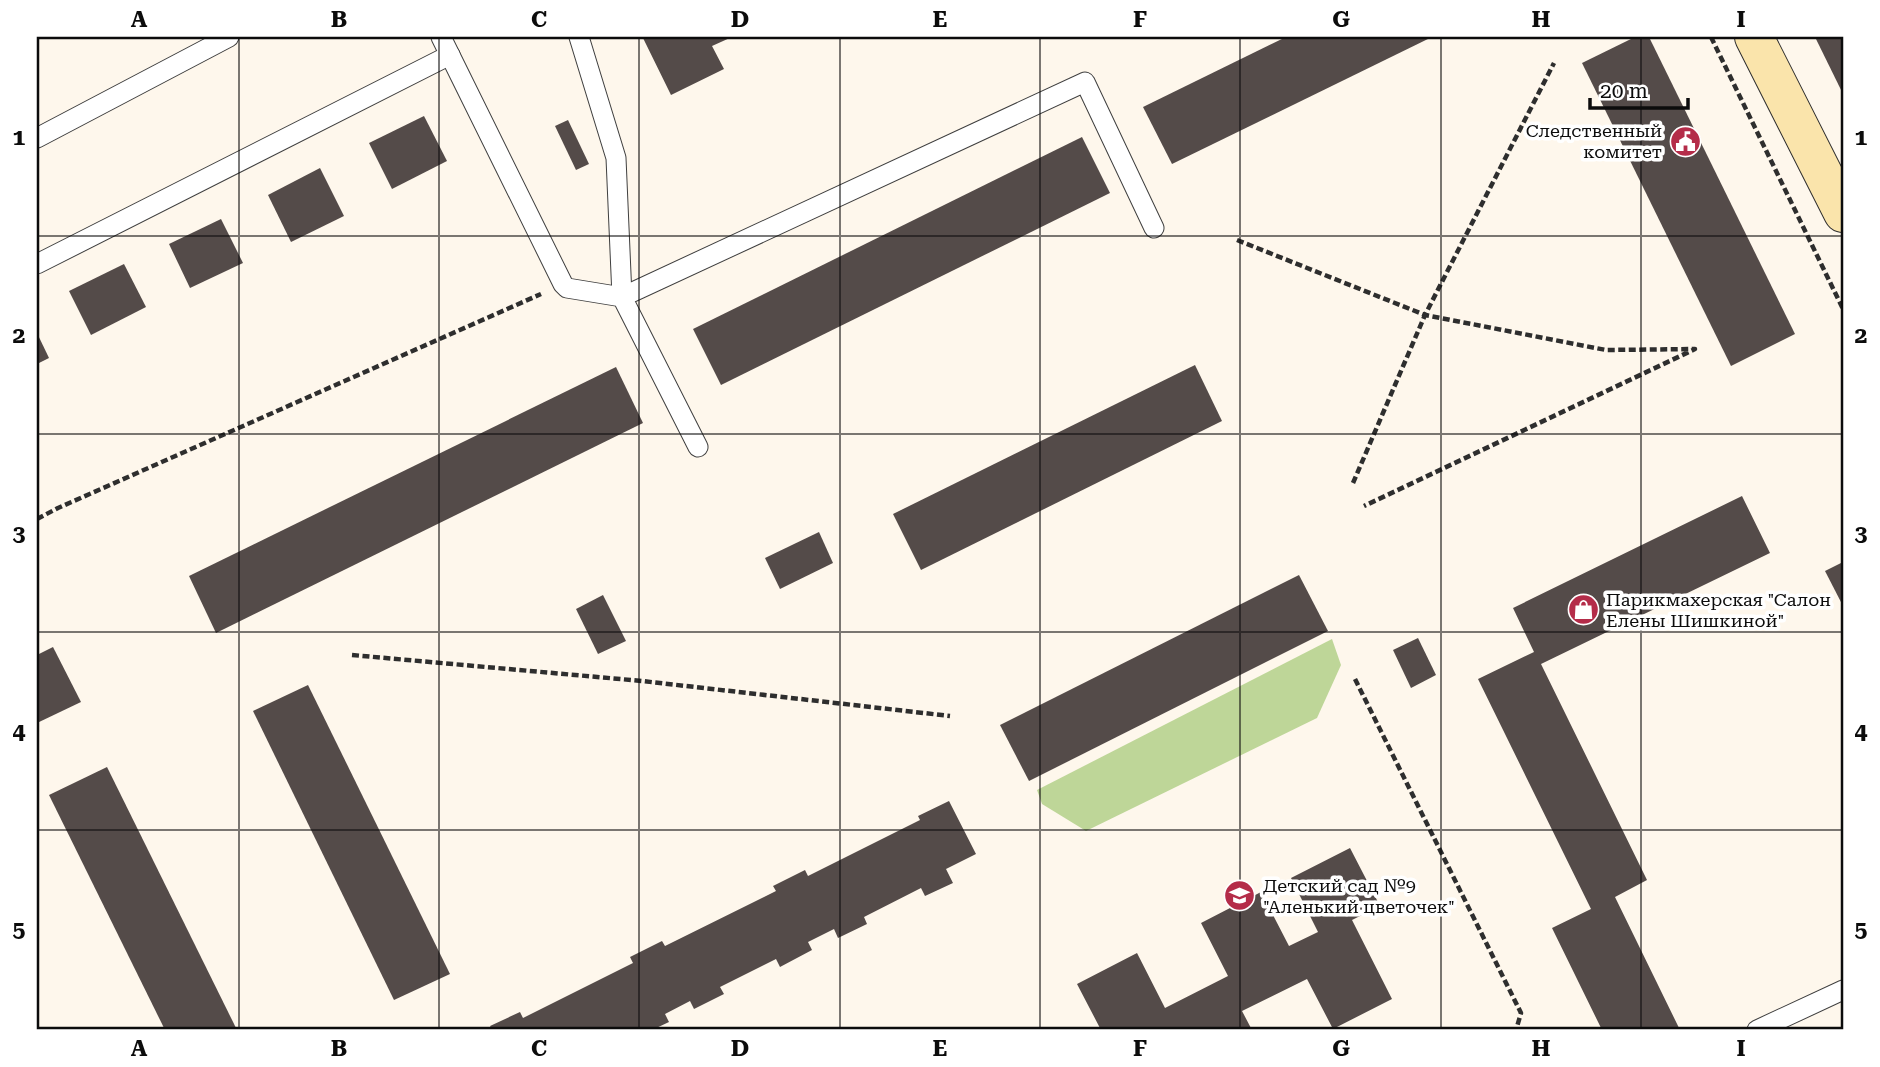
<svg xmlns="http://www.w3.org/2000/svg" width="1880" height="1067" font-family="'Roboto Serif',serif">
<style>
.forest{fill:#bed698}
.building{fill:#544b49}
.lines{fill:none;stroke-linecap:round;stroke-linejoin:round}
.lane-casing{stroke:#3f3f3f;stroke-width:21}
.secondary-casing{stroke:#2e2e2e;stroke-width:40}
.path{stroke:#2e2e2e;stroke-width:4.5;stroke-dasharray:7 3.5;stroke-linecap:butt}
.lane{stroke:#fff;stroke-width:19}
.secondary{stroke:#fae4ab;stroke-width:38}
.grid{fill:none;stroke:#0c0c0c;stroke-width:2;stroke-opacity:0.55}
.labels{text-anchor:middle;stroke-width:7;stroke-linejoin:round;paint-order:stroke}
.poi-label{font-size:18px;fill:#0c0c0c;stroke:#fff;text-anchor:start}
.neatline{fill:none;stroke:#0c0c0c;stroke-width:2.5}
.grid-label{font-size:23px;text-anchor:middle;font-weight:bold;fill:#0c0c0c}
</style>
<rect width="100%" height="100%" fill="#fef7ec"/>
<polygon class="forest" points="1332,639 1341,665 1317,718 1086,831 1042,804 1037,790"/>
<g class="building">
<polygon points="646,37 732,37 712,46 724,69 671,95 643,38"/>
<polygon points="1286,37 1432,37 1172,164 1143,107"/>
<polygon points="1635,37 1649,37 1795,334 1731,366 1582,63"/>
<polygon points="1815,37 1843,37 1843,94"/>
<polygon points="424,116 447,161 392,189 369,143"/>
<polygon points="568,120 589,164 576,170 555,126"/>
<polygon points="1082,137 1110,193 721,385 693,329"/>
<polygon points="320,168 344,216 291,242 268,195"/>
<polygon points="221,219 243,263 190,288 169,244"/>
<polygon points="124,264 146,307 91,335 69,291"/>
<polygon points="37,333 49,358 37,364"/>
<polygon points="1195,365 1222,421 921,570 893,514"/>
<polygon points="616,367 643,423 216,633 189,576"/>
<polygon points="1742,496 1770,553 1541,664 1647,880 1615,897 1680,1030 1602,1030 1552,928 1591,909 1478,679 1534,652 1513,608"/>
<polygon points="819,532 833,563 780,589 765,558"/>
<polygon points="1843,562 1843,606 1825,571"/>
<polygon points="1299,575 1328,631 1029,781 1000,725"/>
<polygon points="603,595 626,641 598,654 576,609"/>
<polygon points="1418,638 1436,675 1411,688 1393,650"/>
<polygon points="53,647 81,702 37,723 37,655"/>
<polygon points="308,685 450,974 394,1000 253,711"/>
<polygon points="107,767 237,1030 165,1030 49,795"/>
<polygon points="949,801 976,854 946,869 953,883 925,896 921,888 864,917 867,924 838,938 834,929 808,942 812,950 780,967 776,959 720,987 724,994 694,1009 690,1001 665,1014 669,1022 652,1030 492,1030 490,1026 520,1012 523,1018 633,963 630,957 662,941 665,946 776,891 773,886 805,870 808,876 920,820 918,816"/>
<polygon points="1350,848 1380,906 1352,920 1392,999 1333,1029 1307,979 1242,1011 1252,1030 1101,1030 1077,984 1137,953 1165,1008 1228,976 1201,923 1261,892 1289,946 1318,932 1291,878"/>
</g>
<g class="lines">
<defs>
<g id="lane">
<polyline points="441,37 563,284 567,288 622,297 698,447"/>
<polyline points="579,37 616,158 622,297 1085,82 1154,228"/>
<polyline points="37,138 229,37"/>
<polyline points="37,264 450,55"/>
<polyline points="1757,1030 1843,990"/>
</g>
<polyline id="secondary" points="1754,37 1843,213"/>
</defs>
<use href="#lane" class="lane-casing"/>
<use href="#secondary" class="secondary-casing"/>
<g class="path">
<polyline points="1711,37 1843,309"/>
<polyline points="1237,240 1425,315 1606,350 1695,349 1364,506"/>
<polyline points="1353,483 1425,315 1554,63"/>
<polyline points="37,519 58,508 541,294"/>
<polyline points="352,655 642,681 950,716"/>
<polyline points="1355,679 1521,1013 1516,1030"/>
</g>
<use href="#lane" class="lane"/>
<use href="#secondary" class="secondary"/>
</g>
<path class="grid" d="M239,37V1030M439,37V1030M639,37V1030M840,37V1030M1040,37V1030M1240,37V1030M1441,37V1030M1641,37V1030M37,236H1843M37,434H1843M37,632H1843M37,830H1843"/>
<defs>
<symbol id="civic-disc" viewBox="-11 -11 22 22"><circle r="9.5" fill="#b42c49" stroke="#fff"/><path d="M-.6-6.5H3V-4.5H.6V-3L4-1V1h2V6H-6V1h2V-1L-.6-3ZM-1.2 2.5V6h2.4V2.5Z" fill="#fff"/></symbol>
<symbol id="shop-disc" viewBox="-11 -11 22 22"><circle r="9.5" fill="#b42c49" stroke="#fff"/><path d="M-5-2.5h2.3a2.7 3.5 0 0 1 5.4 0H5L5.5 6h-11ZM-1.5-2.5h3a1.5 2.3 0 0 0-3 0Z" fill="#fff"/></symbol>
<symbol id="school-disc" viewBox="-11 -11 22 22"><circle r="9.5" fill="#b42c49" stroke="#fff"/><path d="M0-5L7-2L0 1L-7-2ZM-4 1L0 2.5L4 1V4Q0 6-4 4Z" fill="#fff"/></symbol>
</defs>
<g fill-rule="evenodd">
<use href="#civic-disc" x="1668" y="124" width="35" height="35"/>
<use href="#shop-disc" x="1566" y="592" width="35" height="35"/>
<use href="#school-disc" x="1222" y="878" width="35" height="35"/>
</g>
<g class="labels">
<g class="poi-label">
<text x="1662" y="137" text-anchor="end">Следственный<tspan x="1662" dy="21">комитет</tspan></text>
<text x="1606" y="606">Парикмахерская "Салон<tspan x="1606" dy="21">Елены Шишкиной"</tspan></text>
<text x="1263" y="892">Детский сад №9<tspan x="1263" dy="21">"Аленький цветочек"</tspan></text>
</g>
</g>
<rect width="1880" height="1067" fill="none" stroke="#ffffff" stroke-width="77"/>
<path d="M1590 98v10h98v-10" fill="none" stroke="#0c0c0c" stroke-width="3.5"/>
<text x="1600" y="98" font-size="21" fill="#0c0c0c" stroke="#ffffff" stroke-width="5" paint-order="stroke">20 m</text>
<rect x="38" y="38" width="1804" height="990" class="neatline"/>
<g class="grid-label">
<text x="139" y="27">A</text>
<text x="339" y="27">B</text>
<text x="539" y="27">C</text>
<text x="740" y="27">D</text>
<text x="940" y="27">E</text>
<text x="1140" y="27">F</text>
<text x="1341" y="27">G</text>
<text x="1541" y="27">H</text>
<text x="1741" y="27">I</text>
<text x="19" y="145">1</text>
<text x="1861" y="145">1</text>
<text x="19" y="343">2</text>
<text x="1861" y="343">2</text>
<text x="19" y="541">3</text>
<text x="1861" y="541">3</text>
<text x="19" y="739">4</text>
<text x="1861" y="739">4</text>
<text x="19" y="937">5</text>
<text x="1861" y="937">5</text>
<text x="139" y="1056">A</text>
<text x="339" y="1056">B</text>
<text x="539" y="1056">C</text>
<text x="740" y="1056">D</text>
<text x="940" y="1056">E</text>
<text x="1140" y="1056">F</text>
<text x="1341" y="1056">G</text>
<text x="1541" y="1056">H</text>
<text x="1741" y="1056">I</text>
</g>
</svg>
